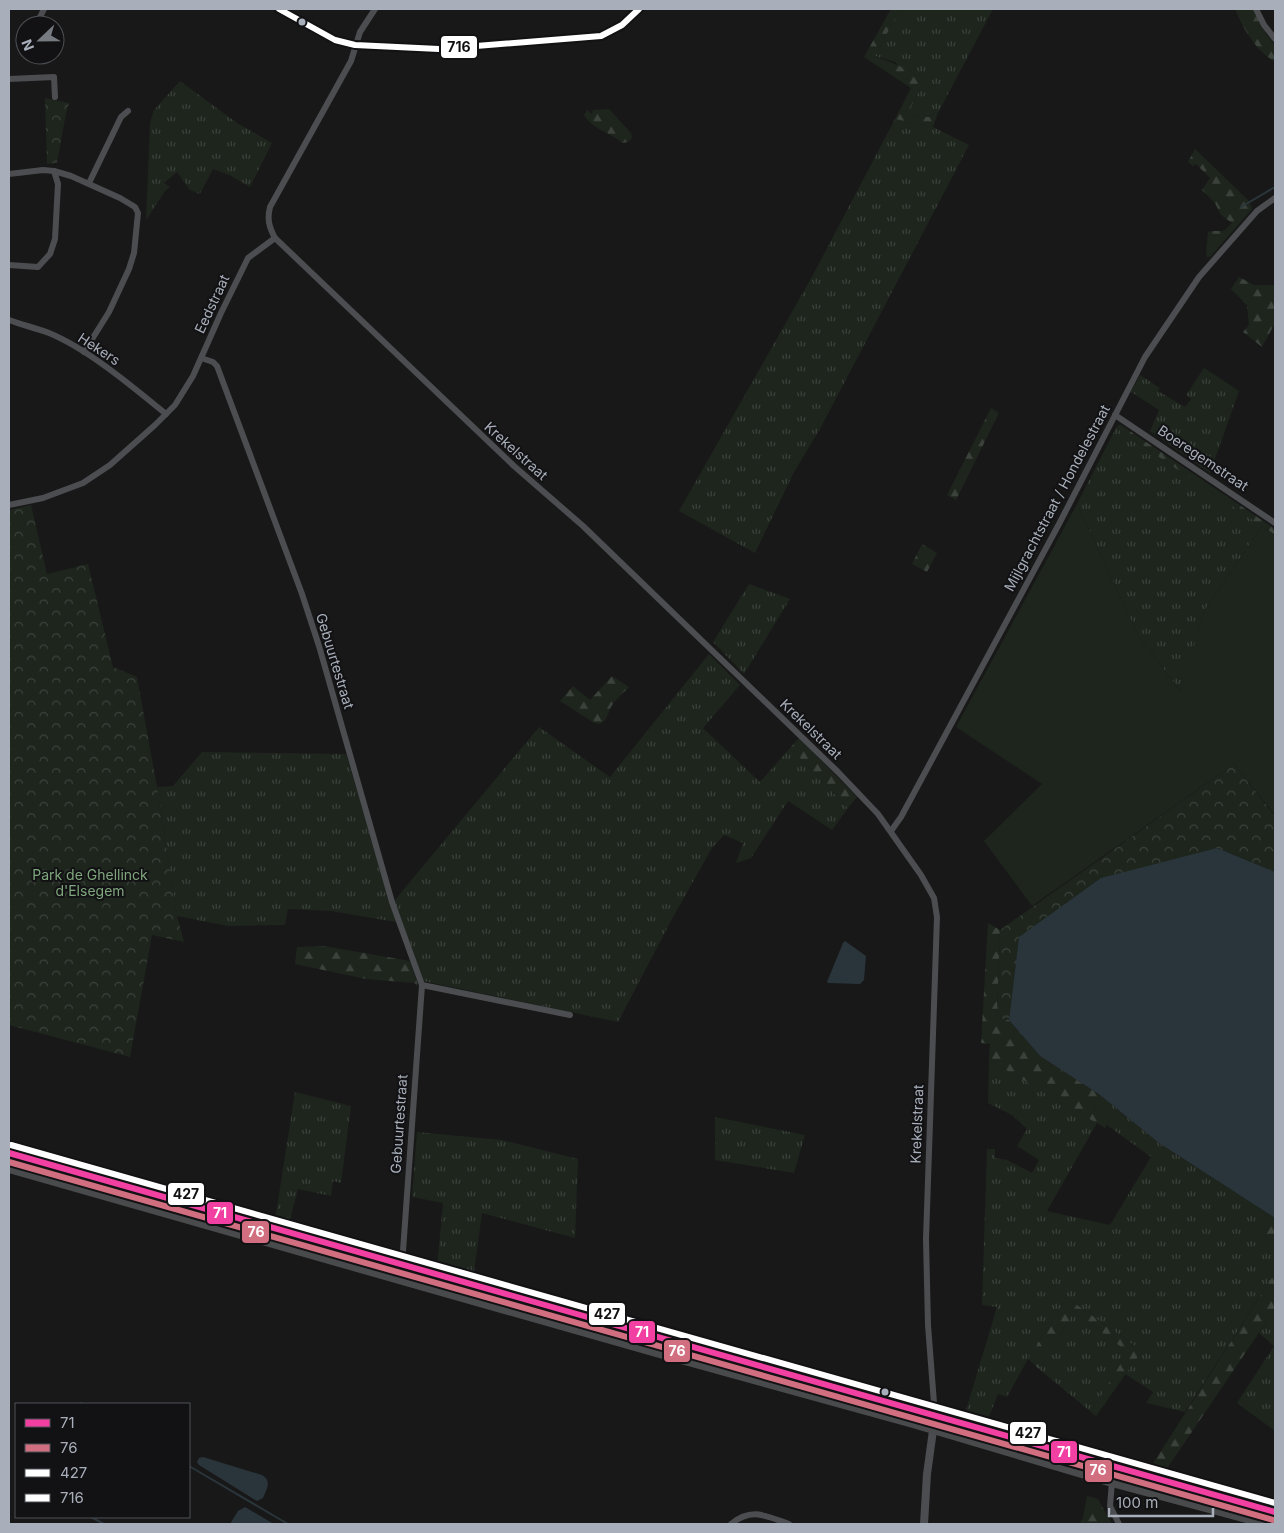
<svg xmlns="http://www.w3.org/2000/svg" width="1284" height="1533" font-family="Inter,sans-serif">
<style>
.grass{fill:url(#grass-tufts)}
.forest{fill:url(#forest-firs)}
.park{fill:url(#park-crowns)}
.pitch{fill:#1d251d}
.water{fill:#2a353b}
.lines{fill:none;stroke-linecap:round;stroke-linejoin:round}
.stream{stroke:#2a353b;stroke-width:2}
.minor{stroke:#4b4d51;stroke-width:6}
.tertiary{stroke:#4b4d51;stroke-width:8}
.trunk{stroke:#494a4c;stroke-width:10}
.bus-1-casing{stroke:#121214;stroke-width:10}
.bus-2-casing{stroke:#121214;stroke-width:10}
.bus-3-casing{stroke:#121214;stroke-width:10}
.bus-4-casing{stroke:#121214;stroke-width:10}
.bus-1{stroke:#f240a2;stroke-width:6}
.bus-2{stroke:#d16e80;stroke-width:6}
.bus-3{stroke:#fff;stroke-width:6}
.bus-4{stroke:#fff;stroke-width:6}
.bus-dot{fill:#a8afba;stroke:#121214;stroke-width:2}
.labels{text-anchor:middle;stroke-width:4;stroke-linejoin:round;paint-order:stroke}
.street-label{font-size:14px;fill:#a8afba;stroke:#121214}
.park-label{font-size:14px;fill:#80a67e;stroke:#121214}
.line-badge{stroke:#121214;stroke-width:2}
.badge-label{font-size:14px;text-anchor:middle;font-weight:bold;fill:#fff}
.pale-badge-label{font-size:14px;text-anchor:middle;font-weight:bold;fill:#111}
</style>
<defs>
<pattern id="grass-tufts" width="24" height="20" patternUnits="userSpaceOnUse" patternTransform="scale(1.25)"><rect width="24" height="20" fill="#1d251d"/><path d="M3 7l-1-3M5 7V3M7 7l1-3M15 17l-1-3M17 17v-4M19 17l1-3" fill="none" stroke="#3b423c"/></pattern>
<pattern id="forest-firs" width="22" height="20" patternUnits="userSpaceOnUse" patternTransform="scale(1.25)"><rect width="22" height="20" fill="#1d251d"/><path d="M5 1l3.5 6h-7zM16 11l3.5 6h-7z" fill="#3b423c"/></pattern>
<pattern id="park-crowns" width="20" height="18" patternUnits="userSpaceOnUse" patternTransform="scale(1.25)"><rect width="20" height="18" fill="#1d251d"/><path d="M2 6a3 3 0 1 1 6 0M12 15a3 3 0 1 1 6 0" fill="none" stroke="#3b423c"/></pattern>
</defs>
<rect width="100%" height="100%" fill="#181818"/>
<g class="grass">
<polygon points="900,9 993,9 938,113 935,112 929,117 907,116 921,86 895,62 875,56"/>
<polygon points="180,81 237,123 272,143 250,187 229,175 213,169 200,194 190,190 177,172 164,183 170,187 165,191 146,220 150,123 154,110"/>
<polygon points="895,119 933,127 969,145 820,429 794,472 755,553 679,511 814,273"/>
<polygon points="1204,368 1239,391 1210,473 1150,431 1159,410 1131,392 1140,375 1160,388 1158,391 1185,407 1191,399 1186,395"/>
<polygon points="1116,428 1262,526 1205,610 1181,692 1138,635 1077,504"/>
<polygon points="749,584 790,599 744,674 713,642"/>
<polygon points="709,654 740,685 703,728 760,782 790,748 848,808 832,830 788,801 751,858 736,863 743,843 724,835 712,848 672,919 618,1022 423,981 394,901 539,727 610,777"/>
<polygon points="202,752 346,754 396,922 331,911 288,909 285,925 228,926 177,916 157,787 173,786"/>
<polygon points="989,1060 1097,1123 1047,1211 1110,1225 1151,1157 1107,1125 1110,1119 1093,1107 1100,1095 1159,1143 1272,1216 1259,1232 1275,1244 1275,1273 1185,1412 1146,1403 1153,1392 1125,1374 1142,1351 1067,1298 1028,1359 1007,1397 998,1394 989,1417 966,1410 997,1307 982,1305 987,1149 995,1149 995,1158 1007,1160 1032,1173 1039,1160 1017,1146 1027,1129 1012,1115 988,1103"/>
<polygon points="295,1092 351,1106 341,1183 333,1181 331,1196 298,1189 289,1224 275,1220"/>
<polygon points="715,1117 805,1135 794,1173 715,1160"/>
<polygon points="417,1132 502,1140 578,1159 575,1238 482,1213 473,1279 437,1267 443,1203 412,1197"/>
<polygon points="1275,1309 1275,1431 1237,1403 1274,1346 1259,1333"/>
<polygon points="1074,1312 1129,1352 1091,1412 1039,1369"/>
</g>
<g class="forest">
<path d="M891,9H900L875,56C897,66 906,64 921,86L907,116L929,117L935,112L938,113L933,127L895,119L911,88L864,57Z"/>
<path d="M1235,9H1253L1266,34L1275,45V62C1255,50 1244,30 1235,9Z"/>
<path d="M609,109L631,133L632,138L628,142L622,143C610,132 592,129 584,115L587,110L592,114L593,110Z"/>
<polygon points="1195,149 1249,201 1252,209 1210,257 1207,257 1206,253 1208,232 1212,231 1224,231 1232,223 1221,215 1215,203 1202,190 1210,178 1196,164 1193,166 1188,162"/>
<polygon points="1239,277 1254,285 1275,285 1275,323 1262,347 1243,332 1249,325 1247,305 1231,289"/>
<polygon points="991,408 999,413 956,500 947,495"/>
<polygon points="1118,425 1121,425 1275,529 1275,535 1116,428"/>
<polygon points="922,544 937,553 927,572 912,564"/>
<path d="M612,676L629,687C623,693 615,700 611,707C607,715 608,720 600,724L594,723L560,701L573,686L590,700Z"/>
<polygon points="799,738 857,797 848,808 790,748"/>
<polygon points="988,923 1000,930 997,1018 1009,1020 1040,1056 1100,1095 1093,1107 1110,1119 1105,1128 989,1060 990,1044 981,1043"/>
<polygon points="324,946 410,961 418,985 417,986 414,983 366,979 295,964 297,947"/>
<polygon points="1272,1216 1275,1218 1275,1244 1259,1232"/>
<polygon points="1275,1273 1275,1309 1166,1470 1152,1465"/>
<polygon points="1067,1298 1142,1351 1096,1416 1091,1412 1128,1352 1074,1312 1039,1369 1028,1359"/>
<polygon points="1087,1496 1098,1499 1112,1524 1079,1524 1083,1518"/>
</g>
<g class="park">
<path d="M45,98L69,103C63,124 61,143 57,163L47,164Z"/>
<polygon points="31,505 47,574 88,564 113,667 137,677 157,787 177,916 184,942 152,935 130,1057 9,1025 9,510"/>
<polygon points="1234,764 1275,816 1275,872 1217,848 1019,937 1009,1020 997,1018 1000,930"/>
</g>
<polygon class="pitch" points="1077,504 1138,635 1180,691 1201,623 1200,622 1205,610 1262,526 1275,535 1275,815 1234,764 1032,906 984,841 1042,784 956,727"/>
<g class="water">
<polygon points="1217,848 1275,872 1275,1218 1159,1143 1100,1095 1040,1056 1009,1020 1019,937 1101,878"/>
<polygon points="845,941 866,956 864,980 860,984 828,983 827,982 843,943"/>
<path d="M203,1457L262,1475C272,1481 267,1488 263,1498L257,1501L199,1465L197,1462L199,1458Z"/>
<polygon points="245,1507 274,1524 230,1524 238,1511"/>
</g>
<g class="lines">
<g class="stream">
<polyline points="1241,207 1275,187"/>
<polyline points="81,1404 81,1403 84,1404"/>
<polyline points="189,1466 288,1524"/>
<polyline points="91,1517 104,1524"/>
</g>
<g class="minor">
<path d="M375,9L360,32L351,61L270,207C267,219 269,227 275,238L514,466L583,526L838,772L878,814L921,875L934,898L937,917L926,1239L928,1325L935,1416"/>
<polyline points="1256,9 1264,25 1275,39"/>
<polyline points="36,25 44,9"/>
<polyline points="55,39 58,41"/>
<polyline points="9,79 54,77 55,97"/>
<polyline points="9,174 43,170 54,171 71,176 120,198 135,207 138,213 134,253 129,269 109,312 84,352"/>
<polyline points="89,183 121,117 128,111"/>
<polyline points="9,265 38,267 50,254 55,239 58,184 54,171"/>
<path d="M9,320C22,325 36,328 49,333C88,349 133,387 166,414"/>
<polyline points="201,358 213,362 217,366 302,594 319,646 392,902 422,985 402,1265"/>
<polyline points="1115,415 1275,523"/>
<polyline points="9,505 43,498 83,483 110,465 155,425 175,405 193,376 221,313 248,258 275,238"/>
<polyline points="891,831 901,817 1059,524 1145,357 1199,277 1257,211 1275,198"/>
<polyline points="422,985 570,1015"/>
<polyline points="1112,1482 1110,1506 1119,1524"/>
<path d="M731,1524C752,1507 766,1516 789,1524"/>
</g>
<g class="tertiary">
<polyline points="279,9 335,40 355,45 439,49 601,36 622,25 639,9"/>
<polyline points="924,1524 927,1474 935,1416"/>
</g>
<g class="trunk">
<polyline points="9,1153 1275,1512"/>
<polyline points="9,1168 656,1352 913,1423 1112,1482 1269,1524"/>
</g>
<defs>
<polyline id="bus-1" points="9,1153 1275,1512"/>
<polyline id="bus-2" points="9,1162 1273,1520"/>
<polyline id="bus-3" points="11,1145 1275,1503"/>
<polyline id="bus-4" points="279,9 335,40 355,45 439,49 601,36 622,25 639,9"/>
</defs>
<use href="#bus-1" class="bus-1-casing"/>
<use href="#bus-2" class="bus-2-casing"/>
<use href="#bus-3" class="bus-3-casing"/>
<use href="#bus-4" class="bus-4-casing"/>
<use href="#bus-1" class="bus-1"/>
<use href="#bus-2" class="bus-2"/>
<use href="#bus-3" class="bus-3"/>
<use href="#bus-4" class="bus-4"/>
</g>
<g class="bus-dot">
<circle cx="302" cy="22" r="4.5"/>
<circle cx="885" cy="1392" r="4.5"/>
</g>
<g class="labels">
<g class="street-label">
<text transform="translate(212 304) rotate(-65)" y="5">Eedstraat</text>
<text transform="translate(99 349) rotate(33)" y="5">Hekers</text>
<text transform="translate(516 451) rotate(42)" y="5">Krekelstraat</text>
<text transform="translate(1203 458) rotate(34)" y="5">Boeregemstraat</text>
<text transform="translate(1057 498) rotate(-62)" y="5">Mijlgrachtstraat / Hondelestraat</text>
<text transform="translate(335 661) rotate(73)" y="5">Gebuurtestraat</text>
<text transform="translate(811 729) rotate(44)" y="5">Krekelstraat</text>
<text transform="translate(399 1124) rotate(-86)" y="5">Gebuurtestraat</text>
<text transform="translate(917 1124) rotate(-88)" y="5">Krekelstraat</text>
</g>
<g class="park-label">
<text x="90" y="880">Park de Ghellinck<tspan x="90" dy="16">d'Elsegem</tspan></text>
</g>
</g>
<g class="line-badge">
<rect x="440" y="35" width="38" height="24" rx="5" fill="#fff"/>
<rect x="167" y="1182" width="38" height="24" rx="5" fill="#fff"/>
<rect x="206" y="1201" width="28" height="24" rx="5" fill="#f240a2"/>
<rect x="241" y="1220" width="29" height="24" rx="5" fill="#d16e80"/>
<rect x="588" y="1302" width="38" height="24" rx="5" fill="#fff"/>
<rect x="628" y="1320" width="28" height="24" rx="5" fill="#f240a2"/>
<rect x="663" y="1339" width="28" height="24" rx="5" fill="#d16e80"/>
<rect x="1009" y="1421" width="38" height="24" rx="5" fill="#fff"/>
<rect x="1050" y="1440" width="28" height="24" rx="5" fill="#f240a2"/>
<rect x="1084" y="1459" width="29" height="24" rx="5" fill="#d16e80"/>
</g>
<g class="badge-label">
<text x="220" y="1218">71</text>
<text x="256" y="1237">76</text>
<text x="642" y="1337">71</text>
<text x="677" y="1356">76</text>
<text x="1064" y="1457">71</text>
<text x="1098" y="1475">76</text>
</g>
<g class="pale-badge-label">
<text x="459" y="52">716</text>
<text x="186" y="1199">427</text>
<text x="607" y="1319">427</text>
<text x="1028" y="1438">427</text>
</g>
<rect width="1284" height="1533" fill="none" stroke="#a8afba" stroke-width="20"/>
<rect x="15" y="1403" width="175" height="115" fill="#121214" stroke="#4e5156"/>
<rect x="25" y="1419" width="25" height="8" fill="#f240a2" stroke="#4e5156"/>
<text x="60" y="1428" font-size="15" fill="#a8afba">71</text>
<rect x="25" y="1444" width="25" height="8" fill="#d16e80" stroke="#4e5156"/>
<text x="60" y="1453" font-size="15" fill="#a8afba">76</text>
<rect x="25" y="1469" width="25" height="8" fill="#ffffff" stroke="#4e5156"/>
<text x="60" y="1478" font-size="15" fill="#a8afba">427</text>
<rect x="25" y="1494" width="25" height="8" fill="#ffffff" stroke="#4e5156"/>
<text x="60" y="1503" font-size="15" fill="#a8afba">716</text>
<g transform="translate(40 40) rotate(248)"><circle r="24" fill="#121214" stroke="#4e5156"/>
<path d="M0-4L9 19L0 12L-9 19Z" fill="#767a81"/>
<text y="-8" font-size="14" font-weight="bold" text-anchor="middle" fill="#a8afba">N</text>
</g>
<path d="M1109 1508v8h104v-8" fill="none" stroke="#a8afba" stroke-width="2.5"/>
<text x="1116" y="1508" font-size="15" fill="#a8afba" stroke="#121214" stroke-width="4" paint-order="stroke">100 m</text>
</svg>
